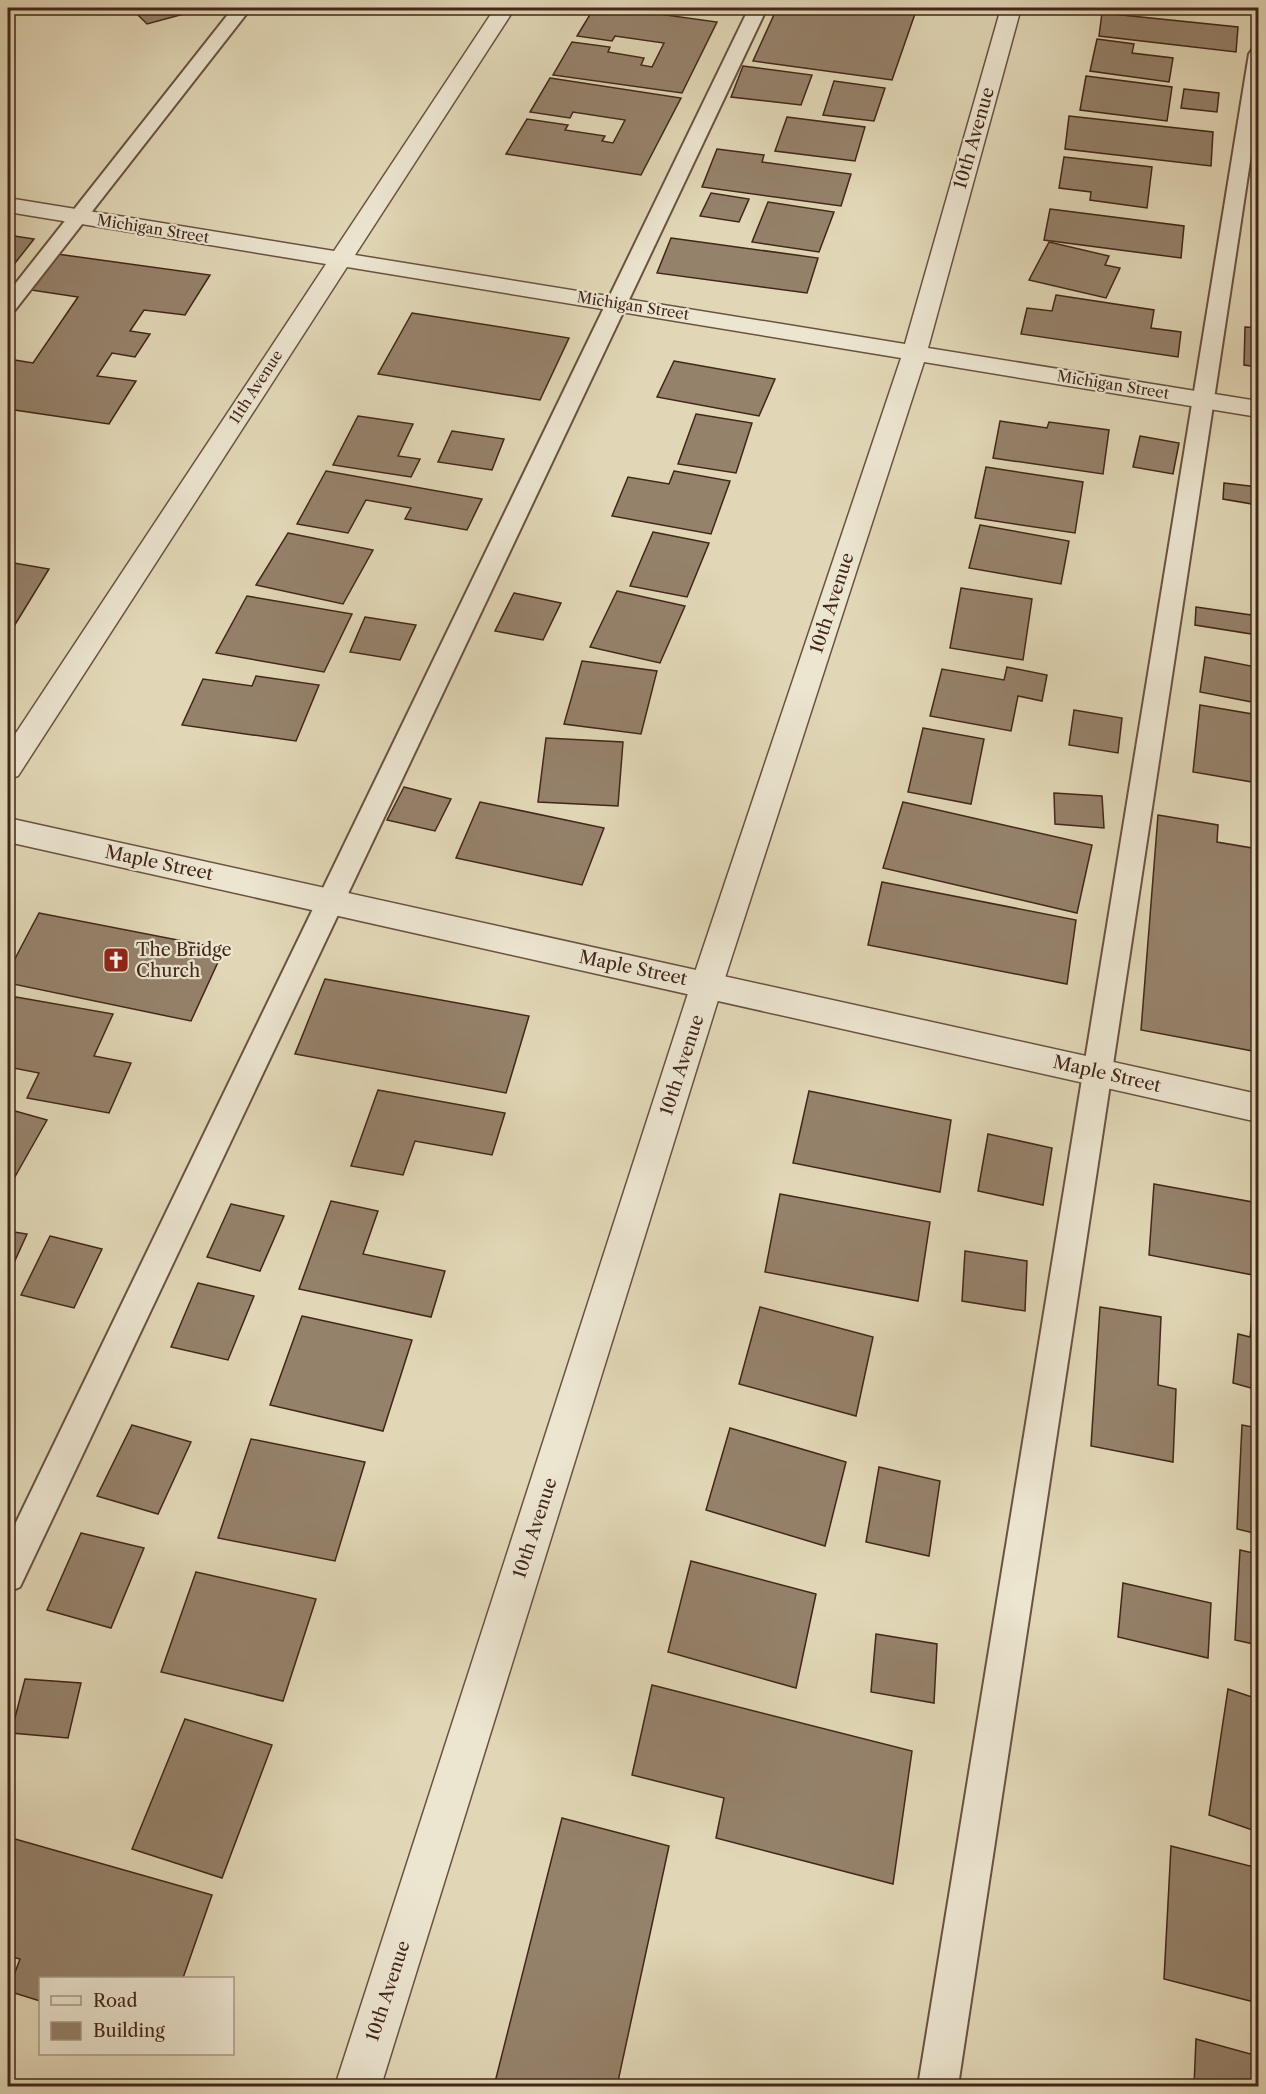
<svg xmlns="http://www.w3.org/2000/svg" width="1266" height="2094" font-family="'Libre Caslon Text',serif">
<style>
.building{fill:#95826b;stroke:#422619;stroke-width:1.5}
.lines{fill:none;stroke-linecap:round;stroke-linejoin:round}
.service-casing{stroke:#6a5240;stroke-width:4}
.minor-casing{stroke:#6a5240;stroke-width:3}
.tertiary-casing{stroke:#6a5240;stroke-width:3}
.service{fill:#ece5d0;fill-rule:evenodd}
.minor{fill:#ece5d0;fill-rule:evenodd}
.tertiary{fill:#ece5d0;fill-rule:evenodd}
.labels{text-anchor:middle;stroke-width:4.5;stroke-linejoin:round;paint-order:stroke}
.far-street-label{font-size:15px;fill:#422619;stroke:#ece5d0}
.street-label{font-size:18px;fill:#422619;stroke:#ece5d0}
.poi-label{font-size:18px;fill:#422619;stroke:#ece5d0;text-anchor:start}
</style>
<rect width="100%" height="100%" fill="#e1d7b6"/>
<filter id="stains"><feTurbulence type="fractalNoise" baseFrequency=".00333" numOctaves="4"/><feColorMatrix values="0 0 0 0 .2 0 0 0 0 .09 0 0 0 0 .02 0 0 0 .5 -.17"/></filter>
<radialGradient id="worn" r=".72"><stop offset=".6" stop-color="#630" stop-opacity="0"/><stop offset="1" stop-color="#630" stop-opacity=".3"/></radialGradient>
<g class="building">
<polygon points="131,8 206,8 147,24"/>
<polygon points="594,8 615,8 717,22 682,93 553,75 572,42 610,47 608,52 644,58 641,65 652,67 664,43 615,36 612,41 577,36"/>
<polygon points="777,8 917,8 892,80 753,61"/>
<polygon points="1102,13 1238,27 1236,52 1099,36"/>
<polygon points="1097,39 1134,44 1132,53 1173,58 1169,82 1090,71"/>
<polygon points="743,66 812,75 801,105 731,97"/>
<polygon points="1086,76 1172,87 1167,121 1080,110"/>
<polygon points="550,78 681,98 641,175 506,154 527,119 568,125 565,130 605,136 602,141 613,143 625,120 573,112 570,118 530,112"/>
<polygon points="834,81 885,88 874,121 823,115"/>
<polygon points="1184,89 1219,93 1217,112 1181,108"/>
<polygon points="1069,116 1213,132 1211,166 1065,149"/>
<polygon points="787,117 865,127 855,161 775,151"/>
<polygon points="717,149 764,155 762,162 851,174 841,206 702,187"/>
<polygon points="1064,157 1152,167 1147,208 1090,200 1091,192 1059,188"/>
<polygon points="711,193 749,199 739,222 700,216"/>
<polygon points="768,202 834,212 819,252 752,242"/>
<polygon points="1050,209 1184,226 1181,258 1044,240"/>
<polygon points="8,235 34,239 8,272"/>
<polygon points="671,238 818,258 807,293 657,273"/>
<polygon points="1049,242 1109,256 1105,265 1120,268 1106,298 1029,280"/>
<polygon points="57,254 210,275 185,315 144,310 130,331 150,334 135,357 112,353 97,376 136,381 109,424 8,409 8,359 33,363 78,297 31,290"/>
<polygon points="1056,295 1154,310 1151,328 1181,332 1178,357 1021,334 1027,308 1052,311"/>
<polygon points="412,313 569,338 540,400 378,374"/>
<polygon points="1245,327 1258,328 1258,367 1244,365"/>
<polygon points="674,361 775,379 759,416 657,397"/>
<polygon points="696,414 752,423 736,473 678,464"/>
<polygon points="358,416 413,424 398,456 420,459 411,477 333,465"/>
<polygon points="1000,421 1047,428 1049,422 1109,430 1103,474 993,458"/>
<polygon points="452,431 504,439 492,470 438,462"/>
<polygon points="1140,436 1179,443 1173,474 1133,467"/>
<polygon points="986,467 1083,482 1075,533 975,518"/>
<polygon points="326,471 482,499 467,530 405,519 411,508 366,500 348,533 297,524"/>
<polygon points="674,471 730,481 711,534 612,516 628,477 669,484"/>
<polygon points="1224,483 1258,487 1258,505 1223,499"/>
<polygon points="980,525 1069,541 1061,584 969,568"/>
<polygon points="653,532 709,543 687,597 630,586"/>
<polygon points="288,533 373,550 343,604 256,585"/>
<polygon points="8,562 49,569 8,636"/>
<polygon points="961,588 1032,599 1023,660 950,648"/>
<polygon points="617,591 685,606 660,663 590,647"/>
<polygon points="514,593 561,603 543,640 495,631"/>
<polygon points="247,596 352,614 324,672 216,653"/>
<polygon points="1196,607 1258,616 1258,635 1195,625"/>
<polygon points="365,617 416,625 400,660 350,652"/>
<polygon points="1205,657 1256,667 1252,702 1200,692"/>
<polygon points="582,661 657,671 641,734 564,724"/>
<polygon points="1007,667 1047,675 1042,701 1018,696 1011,731 930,716 942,669 1004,680"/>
<polygon points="256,676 319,685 296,741 182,725 203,679 252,686"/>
<polygon points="1200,705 1258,715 1258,783 1193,772"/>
<polygon points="1074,710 1122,718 1118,753 1069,745"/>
<polygon points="923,728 984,739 971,804 908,792"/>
<polygon points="546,738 623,742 618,806 538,802"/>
<polygon points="404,787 451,799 435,831 387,820"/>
<polygon points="1054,793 1102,796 1104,828 1055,824"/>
<polygon points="480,802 604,828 582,885 456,858"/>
<polygon points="903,802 1092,845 1077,913 883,868"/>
<polygon points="1158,815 1218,825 1217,842 1258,849 1258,1052 1141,1030"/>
<polygon points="882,882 1076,920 1067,984 868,945"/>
<polygon points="39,913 224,949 191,1021 8,983 8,972"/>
<polygon points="325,979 529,1016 506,1093 295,1054"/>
<polygon points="16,997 113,1014 94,1056 131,1063 109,1113 27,1098 39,1073 8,1067 8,1014"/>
<polygon points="378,1090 505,1113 492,1155 415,1141 403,1175 351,1166"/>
<polygon points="809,1091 951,1120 940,1192 793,1163"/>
<polygon points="8,1109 47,1120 8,1189"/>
<polygon points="988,1134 1052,1148 1043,1205 978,1191"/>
<polygon points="1154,1184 1258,1203 1258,1276 1149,1255"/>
<polygon points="780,1194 930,1222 918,1301 765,1272"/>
<polygon points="331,1201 378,1211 363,1254 445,1271 431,1317 299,1289"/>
<polygon points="231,1204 284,1216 260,1271 207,1257"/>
<polygon points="8,1231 27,1234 8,1276"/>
<polygon points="50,1236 102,1249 74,1308 21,1295"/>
<polygon points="965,1251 1027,1261 1025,1311 962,1301"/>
<polygon points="198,1283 254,1296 228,1360 171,1347"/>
<polygon points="1254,1299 1258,1300 1258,1390 1233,1383 1238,1334 1250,1337"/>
<polygon points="760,1307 873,1337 856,1416 739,1384"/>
<polygon points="1100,1307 1161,1317 1158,1385 1176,1389 1173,1462 1091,1446"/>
<polygon points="302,1316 412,1340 383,1431 270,1405"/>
<polygon points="132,1425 191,1442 158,1514 97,1496"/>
<polygon points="1242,1425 1258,1428 1258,1534 1237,1529"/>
<polygon points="730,1428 846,1462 825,1546 706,1510"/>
<polygon points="251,1439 365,1462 335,1561 218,1538"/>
<polygon points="879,1467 940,1481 929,1556 866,1542"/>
<polygon points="81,1533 144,1548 111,1628 47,1610"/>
<polygon points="1240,1550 1258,1554 1258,1645 1235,1640"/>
<polygon points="691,1561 816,1594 796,1688 668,1652"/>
<polygon points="196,1572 316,1599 283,1701 161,1672"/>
<polygon points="1123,1583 1211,1603 1208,1658 1118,1637"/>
<polygon points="876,1634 937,1644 934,1703 871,1692"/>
<polygon points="25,1679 81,1683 68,1738 11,1733"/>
<polygon points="652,1685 912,1751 893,1884 716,1838 724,1798 632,1775"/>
<polygon points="1228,1689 1258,1699 1258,1832 1209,1815"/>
<polygon points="185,1719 272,1745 222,1878 132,1849"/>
<polygon points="562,1818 669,1846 617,2086 494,2086"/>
<polygon points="8,1837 212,1895 183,1978 40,1978 40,2001 8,1991 20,1959 8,1956"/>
<polygon points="1171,1846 1258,1868 1258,2003 1164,1979"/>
<polygon points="1196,2039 1258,2056 1258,2086 1194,2086"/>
</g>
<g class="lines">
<defs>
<g id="service">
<polygon points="233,8 251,8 15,310 8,312 8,293"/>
<polygon points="749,8 767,8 20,1587 8,1592 8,1539"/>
<polygon points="1258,49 1258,109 958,2086 918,2086 1249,54 1252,50"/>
</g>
<polygon id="minor" points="495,8 515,8 355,255 905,344 1001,8 1021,8 928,348 1258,401 1258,417 924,362 723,984 381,2086 335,2086 691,984 901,358 347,267 18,776 8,779 8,745 326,264 8,212 8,198 334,251"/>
<polygon id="tertiary" points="8,818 1258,1094 1258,1122 8,842"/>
</defs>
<use href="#service" class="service-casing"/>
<use href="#minor" class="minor-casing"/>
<use href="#tertiary" class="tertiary-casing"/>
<use href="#service" class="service"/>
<use href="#minor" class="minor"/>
<use href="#tertiary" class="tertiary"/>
</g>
<defs>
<symbol id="church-square" viewBox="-11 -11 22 22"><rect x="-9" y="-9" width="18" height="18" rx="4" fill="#8f2418" stroke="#ece5d0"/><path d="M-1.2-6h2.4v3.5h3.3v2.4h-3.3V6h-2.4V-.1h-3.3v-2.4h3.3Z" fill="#fff"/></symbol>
</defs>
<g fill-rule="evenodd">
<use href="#church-square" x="101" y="945" width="30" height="30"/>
</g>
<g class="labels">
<g class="far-street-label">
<text transform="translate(153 229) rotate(9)" y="5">Michigan Street</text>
<text transform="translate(633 306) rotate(9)" y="5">Michigan Street</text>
<text transform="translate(1113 385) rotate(9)" y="5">Michigan Street</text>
<text transform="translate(256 387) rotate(-57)" y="5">11th Avenue</text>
</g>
<g class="street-label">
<text transform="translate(974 138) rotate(-74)" y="6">10th Avenue</text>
<text transform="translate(832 603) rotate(-72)" y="6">10th Avenue</text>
<text transform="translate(159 863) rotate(12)" y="6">Maple Street</text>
<text transform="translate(633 968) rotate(12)" y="6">Maple Street</text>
<text transform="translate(682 1065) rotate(-72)" y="6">10th Avenue</text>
<text transform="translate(1107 1074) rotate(13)" y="6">Maple Street</text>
<text transform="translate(535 1528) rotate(-72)" y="6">10th Avenue</text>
<text transform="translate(388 1991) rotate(-72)" y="6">10th Avenue</text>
</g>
<g class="poi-label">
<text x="136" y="956">The Bridge<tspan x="136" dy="21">Church</tspan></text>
</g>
</g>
<rect width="1266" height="2094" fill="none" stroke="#e1d7b6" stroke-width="30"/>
<rect x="9" y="9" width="1248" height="2076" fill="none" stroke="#422619" stroke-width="3"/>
<rect x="15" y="15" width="1236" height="2064" fill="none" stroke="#422619" stroke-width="1.5"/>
<rect x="39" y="1977" width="195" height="78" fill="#ece5d0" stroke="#a89987" stroke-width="1.5"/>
<rect x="51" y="1996" width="30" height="9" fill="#ece5d0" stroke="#a89987" stroke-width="1.5"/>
<text x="93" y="2007" font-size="18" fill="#422619">Road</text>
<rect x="51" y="2022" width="30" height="18" fill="#95826b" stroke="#a89987" stroke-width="1.5"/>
<text x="93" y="2037" font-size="18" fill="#422619">Building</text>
<rect width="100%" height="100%" filter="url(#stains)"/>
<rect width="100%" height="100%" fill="url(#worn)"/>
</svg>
